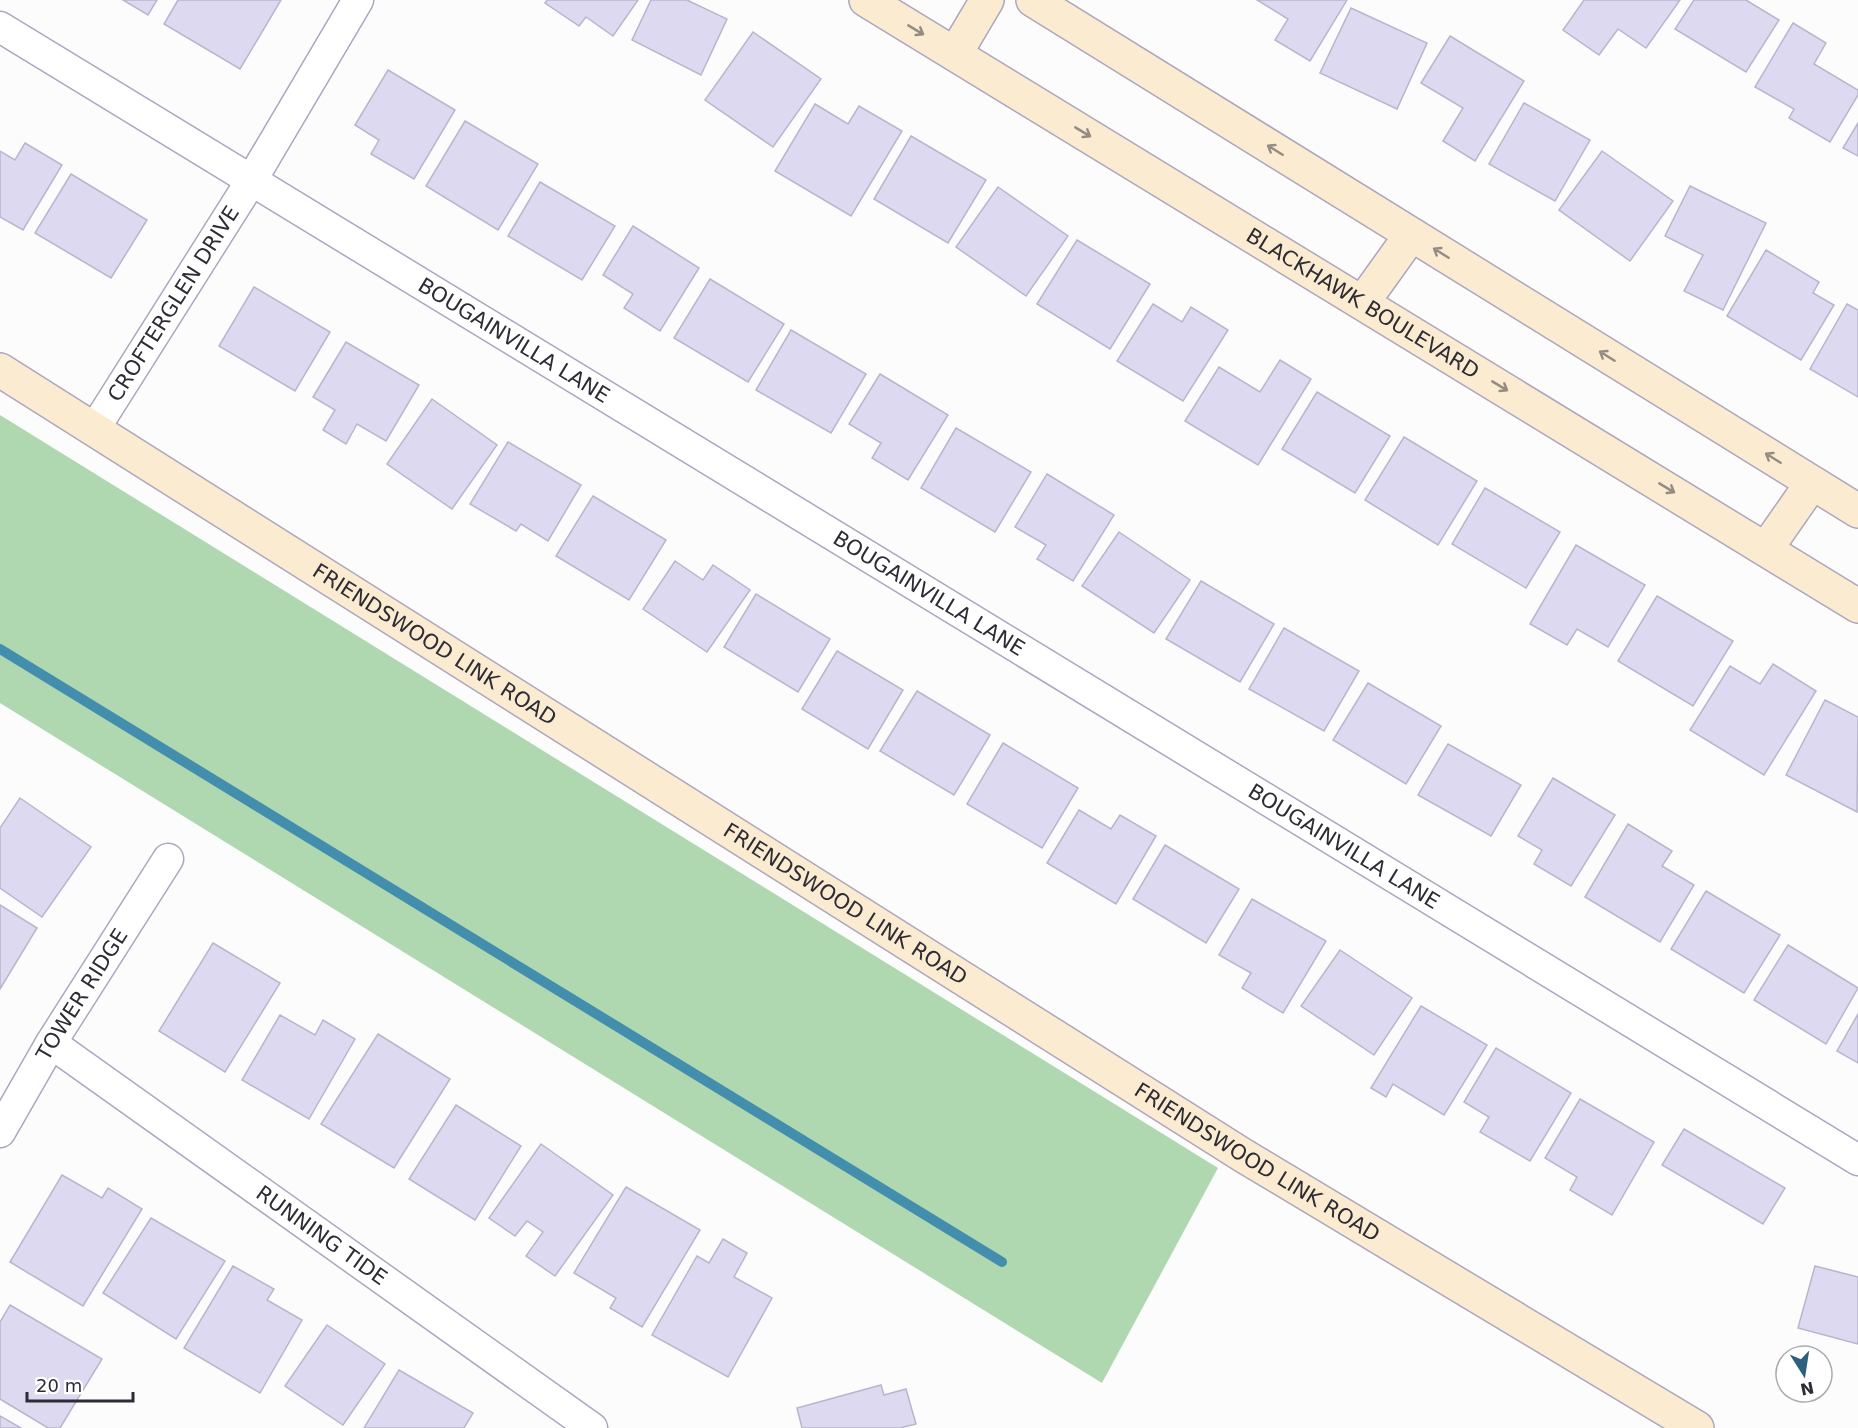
<svg xmlns="http://www.w3.org/2000/svg" width="1858" height="1428" font-family="'DejaVu Sans',sans-serif">
<style>
.green{fill:#afd8b1}
.lines{fill:none;stroke-linecap:round;stroke-linejoin:round}
.stream{stroke:#438eac;stroke-width:10}
.building{fill:#ddd9f1;stroke:#b9b5cd;stroke-width:1.5}
.street-casing{stroke:#aca7bf;stroke-width:33}
.secondary-casing{stroke:#aca7bf;stroke-width:36}
.street{stroke:#fff;stroke-width:30}
.secondary{stroke:#faebd1;stroke-width:33}
.oneway{stroke:#948b82}
.labels{text-anchor:middle;stroke-width:4.5;stroke-linejoin:round;paint-order:stroke}
.street-label{font-size:21px;fill:#2d2b34;stroke:#fff}
</style>
<rect width="100%" height="100%" fill="#fcfcfc"/>
<polygon class="green" points="0,415 1218,1168 1102,1383 0,703"/>
<g class="lines">
<polyline class="stream" points="0,649 1002,1262"/>
</g>
<g class="building">
<polygon points="123,0 157,0 148,15"/>
<polygon points="178,0 281,0 240,69 164,24"/>
<polygon points="547,0 638,0 613,36 586,17 579,26 545,3"/>
<polygon points="651,0 687,0 727,19 701,75 632,40"/>
<polygon points="1257,0 1347,0 1310,61 1275,40 1288,19"/>
<polygon points="1584,0 1680,0 1646,48 1618,29 1599,55 1563,30"/>
<polygon points="1694,0 1746,0 1779,20 1746,72 1675,29"/>
<polygon points="1351,8 1427,43 1397,109 1320,73"/>
<polygon points="1793,23 1826,43 1814,64 1858,90 1858,95 1830,142 1789,118 1794,109 1755,87"/>
<polygon points="753,32 821,79 773,147 705,100"/>
<polygon points="1450,36 1524,81 1475,161 1443,141 1463,108 1421,83"/>
<polygon points="388,70 455,110 414,179 371,154 379,140 355,125"/>
<polygon points="1524,103 1590,140 1555,201 1489,164"/>
<polygon points="815,104 848,124 859,106 902,131 851,216 775,171"/>
<polygon points="465,121 538,164 498,230 426,186"/>
<polygon points="1858,123 1858,156 1843,148"/>
<polygon points="911,136 986,180 948,243 874,199"/>
<polygon points="25,143 62,165 23,230 0,217 0,151 15,160"/>
<polygon points="1602,151 1673,201 1630,261 1559,210"/>
<polygon points="71,174 147,220 111,278 35,233"/>
<polygon points="540,182 615,226 582,280 508,236"/>
<polygon points="1690,186 1766,223 1723,310 1684,291 1703,255 1665,236"/>
<polygon points="998,187 1068,236 1026,296 956,247"/>
<polygon points="633,226 699,268 660,331 624,308 633,294 603,275"/>
<polygon points="1077,240 1150,284 1110,349 1037,304"/>
<polygon points="1766,250 1819,282 1813,293 1834,305 1801,360 1727,316"/>
<polygon points="710,279 784,324 748,382 674,338"/>
<polygon points="254,287 330,332 295,391 219,346"/>
<polygon points="1153,304 1182,322 1191,307 1228,330 1183,401 1117,361"/>
<polygon points="1847,304 1858,310 1858,397 1810,369"/>
<polygon points="791,330 866,374 831,433 756,390"/>
<polygon points="346,342 419,385 386,441 357,424 346,444 323,430 335,410 313,397"/>
<polygon points="1280,360 1311,379 1258,465 1185,421 1219,367 1260,392"/>
<polygon points="880,374 948,415 908,480 872,458 881,443 849,424"/>
<polygon points="1317,392 1390,436 1355,493 1282,449"/>
<polygon points="432,399 497,445 452,509 387,464"/>
<polygon points="956,428 1031,472 995,532 921,488"/>
<polygon points="1404,437 1477,481 1438,545 1365,500"/>
<polygon points="508,442 581,485 548,541 521,524 516,531 470,504"/>
<polygon points="1047,474 1114,515 1073,581 1037,559 1046,545 1015,527"/>
<polygon points="1485,488 1560,532 1526,588 1452,544"/>
<polygon points="593,496 666,540 629,600 556,556"/>
<polygon points="1119,532 1190,580 1154,633 1082,586"/>
<polygon points="1576,545 1645,585 1608,647 1577,629 1567,645 1530,624"/>
<polygon points="675,561 703,580 713,565 750,590 707,652 643,609"/>
<polygon points="1201,581 1274,624 1240,682 1166,639"/>
<polygon points="756,594 830,639 798,692 724,647"/>
<polygon points="1657,596 1733,641 1693,706 1618,661"/>
<polygon points="1284,628 1359,671 1324,731 1249,689"/>
<polygon points="837,651 903,690 868,749 802,709"/>
<polygon points="1773,664 1816,691 1764,775 1690,730 1730,666 1760,684"/>
<polygon points="1368,683 1441,726 1406,784 1333,740"/>
<polygon points="917,691 990,735 954,795 880,751"/>
<polygon points="1825,700 1858,717 1857,812 1786,775"/>
<polygon points="1003,743 1078,788 1042,848 967,804"/>
<polygon points="1448,744 1521,785 1491,836 1418,795"/>
<polygon points="1553,778 1615,815 1571,886 1534,864 1542,850 1518,836"/>
<polygon points="20,798 91,847 42,917 0,888 0,828"/>
<polygon points="1079,810 1111,829 1120,815 1156,836 1116,904 1047,863"/>
<polygon points="1628,824 1672,851 1662,866 1694,885 1660,942 1585,897"/>
<polygon points="1165,845 1239,889 1206,943 1133,899"/>
<polygon points="1706,891 1780,935 1744,993 1671,949"/>
<polygon points="1252,899 1326,941 1283,1013 1242,988 1251,973 1219,955"/>
<polygon points="0,905 37,928 0,989"/>
<polygon points="213,943 280,983 225,1072 159,1031"/>
<polygon points="1788,945 1858,988 1826,1044 1754,1000"/>
<polygon points="1340,950 1412,998 1374,1055 1301,1006"/>
<polygon points="1421,1006 1487,1045 1444,1115 1393,1084 1386,1097 1371,1088"/>
<polygon points="1858,1014 1858,1063 1837,1051"/>
<polygon points="280,1015 315,1035 323,1020 355,1039 309,1119 242,1080"/>
<polygon points="378,1034 450,1079 394,1168 321,1124"/>
<polygon points="1496,1048 1571,1093 1530,1161 1480,1132 1489,1117 1464,1102"/>
<polygon points="1580,1099 1654,1142 1612,1215 1570,1190 1577,1177 1545,1158"/>
<polygon points="456,1105 521,1146 475,1220 409,1179"/>
<polygon points="1684,1129 1785,1188 1763,1224 1662,1165"/>
<polygon points="541,1144 613,1195 555,1276 526,1256 543,1232 527,1221 515,1236 489,1218"/>
<polygon points="62,1175 102,1198 108,1188 142,1209 83,1306 10,1262"/>
<polygon points="626,1187 700,1230 642,1327 610,1308 616,1298 574,1273"/>
<polygon points="151,1218 225,1261 176,1339 103,1293"/>
<polygon points="723,1239 747,1253 734,1277 772,1298 728,1377 652,1335 697,1256 709,1263"/>
<polygon points="233,1266 274,1289 267,1300 302,1320 260,1393 184,1348"/>
<polygon points="1815,1266 1858,1277 1858,1344 1798,1328"/>
<polygon points="10,1305 102,1359 60,1428 48,1428 0,1399 0,1322"/>
<polygon points="327,1325 385,1364 343,1425 285,1386"/>
<polygon points="399,1370 473,1413 464,1428 364,1428"/>
<polygon points="881,1385 884,1395 906,1389 916,1424 900,1428 802,1428 797,1408"/>
<polygon points="0,1416 21,1428 0,1428"/>
</g>
<g class="lines">
<defs>
<g id="street">
<path id="s1" d="M0,27L1858,1160"/>
<path id="s2" d="M95,428L251,181L358,0"/>
<path id="s3" d="M51,1043L592,1428"/>
<path id="s4" d="M0,1132L51,1043L168,859"/>
</g>
<g id="secondary">
<path id="s5" d="M866,0L1858,606"/>
<polyline points="1033,0 1858,511"/>
<polyline points="955,54 987,0"/>
<polyline points="1363,302 1411,235"/>
<path id="s6" d="M0,370L1244,1156L1697,1428"/>
<polyline points="1766,549 1812,483"/>
</g>
</defs>
<use href="#street" class="street-casing"/>
<use href="#secondary" class="secondary-casing"/>
<use href="#street" class="street"/>
<use href="#secondary" class="secondary"/>
</g>
<defs><path id="oneway-shaft" d="M-6 0H5M1.5-3L5.5 0L1.5 3" fill="none" stroke-width="1.6" stroke-linecap="round" stroke-linejoin="round" transform="scale(1.5)"/></defs>
<g class="oneway">
<use href="#oneway-shaft" transform="translate(916 30) rotate(31)"/>
<use href="#oneway-shaft" transform="translate(1083 132) rotate(31)"/>
<use href="#oneway-shaft" transform="translate(1275 150) rotate(-148)"/>
<use href="#oneway-shaft" transform="translate(1441 253) rotate(-148)"/>
<use href="#oneway-shaft" transform="translate(1607 356) rotate(-148)"/>
<use href="#oneway-shaft" transform="translate(1500 386) rotate(31)"/>
<use href="#oneway-shaft" transform="translate(1773 458) rotate(-148)"/>
<use href="#oneway-shaft" transform="translate(1667 488) rotate(31)"/>
</g>
<g class="labels">
<g class="street-label">
<text dy="7" stroke="none"><textPath href="#s5" startOffset="582">BLACKHAWK BOULEVARD</textPath></text>
<text dy="7" stroke="none"><textPath href="#s2" startOffset="147">CROFTERGLEN DRIVE</textPath></text>
<text dy="7" stroke="none"><textPath href="#s1" startOffset="602">BOUGAINVILLA LANE</textPath></text>
<text dy="7" stroke="none"><textPath href="#s1" startOffset="1088">BOUGAINVILLA LANE</textPath></text>
<text dy="7" stroke="none"><textPath href="#s6" startOffset="514">FRIENDSWOOD LINK ROAD</textPath></text>
<text dy="7" stroke="none"><textPath href="#s1" startOffset="1574">BOUGAINVILLA LANE</textPath></text>
<text dy="7" stroke="none"><textPath href="#s6" startOffset="1000">FRIENDSWOOD LINK ROAD</textPath></text>
<text dy="7" stroke="none"><textPath href="#s4" startOffset="160">TOWER RIDGE</textPath></text>
<text dy="7" stroke="none"><textPath href="#s6" startOffset="1486">FRIENDSWOOD LINK ROAD</textPath></text>
<text dy="7" stroke="none"><textPath href="#s3" startOffset="332">RUNNING TIDE</textPath></text>
</g>
</g>
<g transform="translate(1804 1374) rotate(168)"><circle r="28" fill="#ffffff" stroke="#abaaae" stroke-width="1.5"/>
<path d="M0-4.5L10 22L0 15L-10 22Z" fill="#2c607c"/>
<text y="-9" font-size="16" font-weight="bold" text-anchor="middle" fill="#2d2b34">N</text>
</g>
<path d="M27 1392v9h106v-9" fill="none" stroke="#2d2b34" stroke-width="3"/>
<text x="36" y="1392" font-size="18" fill="#2d2b34" stroke="#ffffff" stroke-width="4.5" paint-order="stroke">20 m</text>
</svg>
